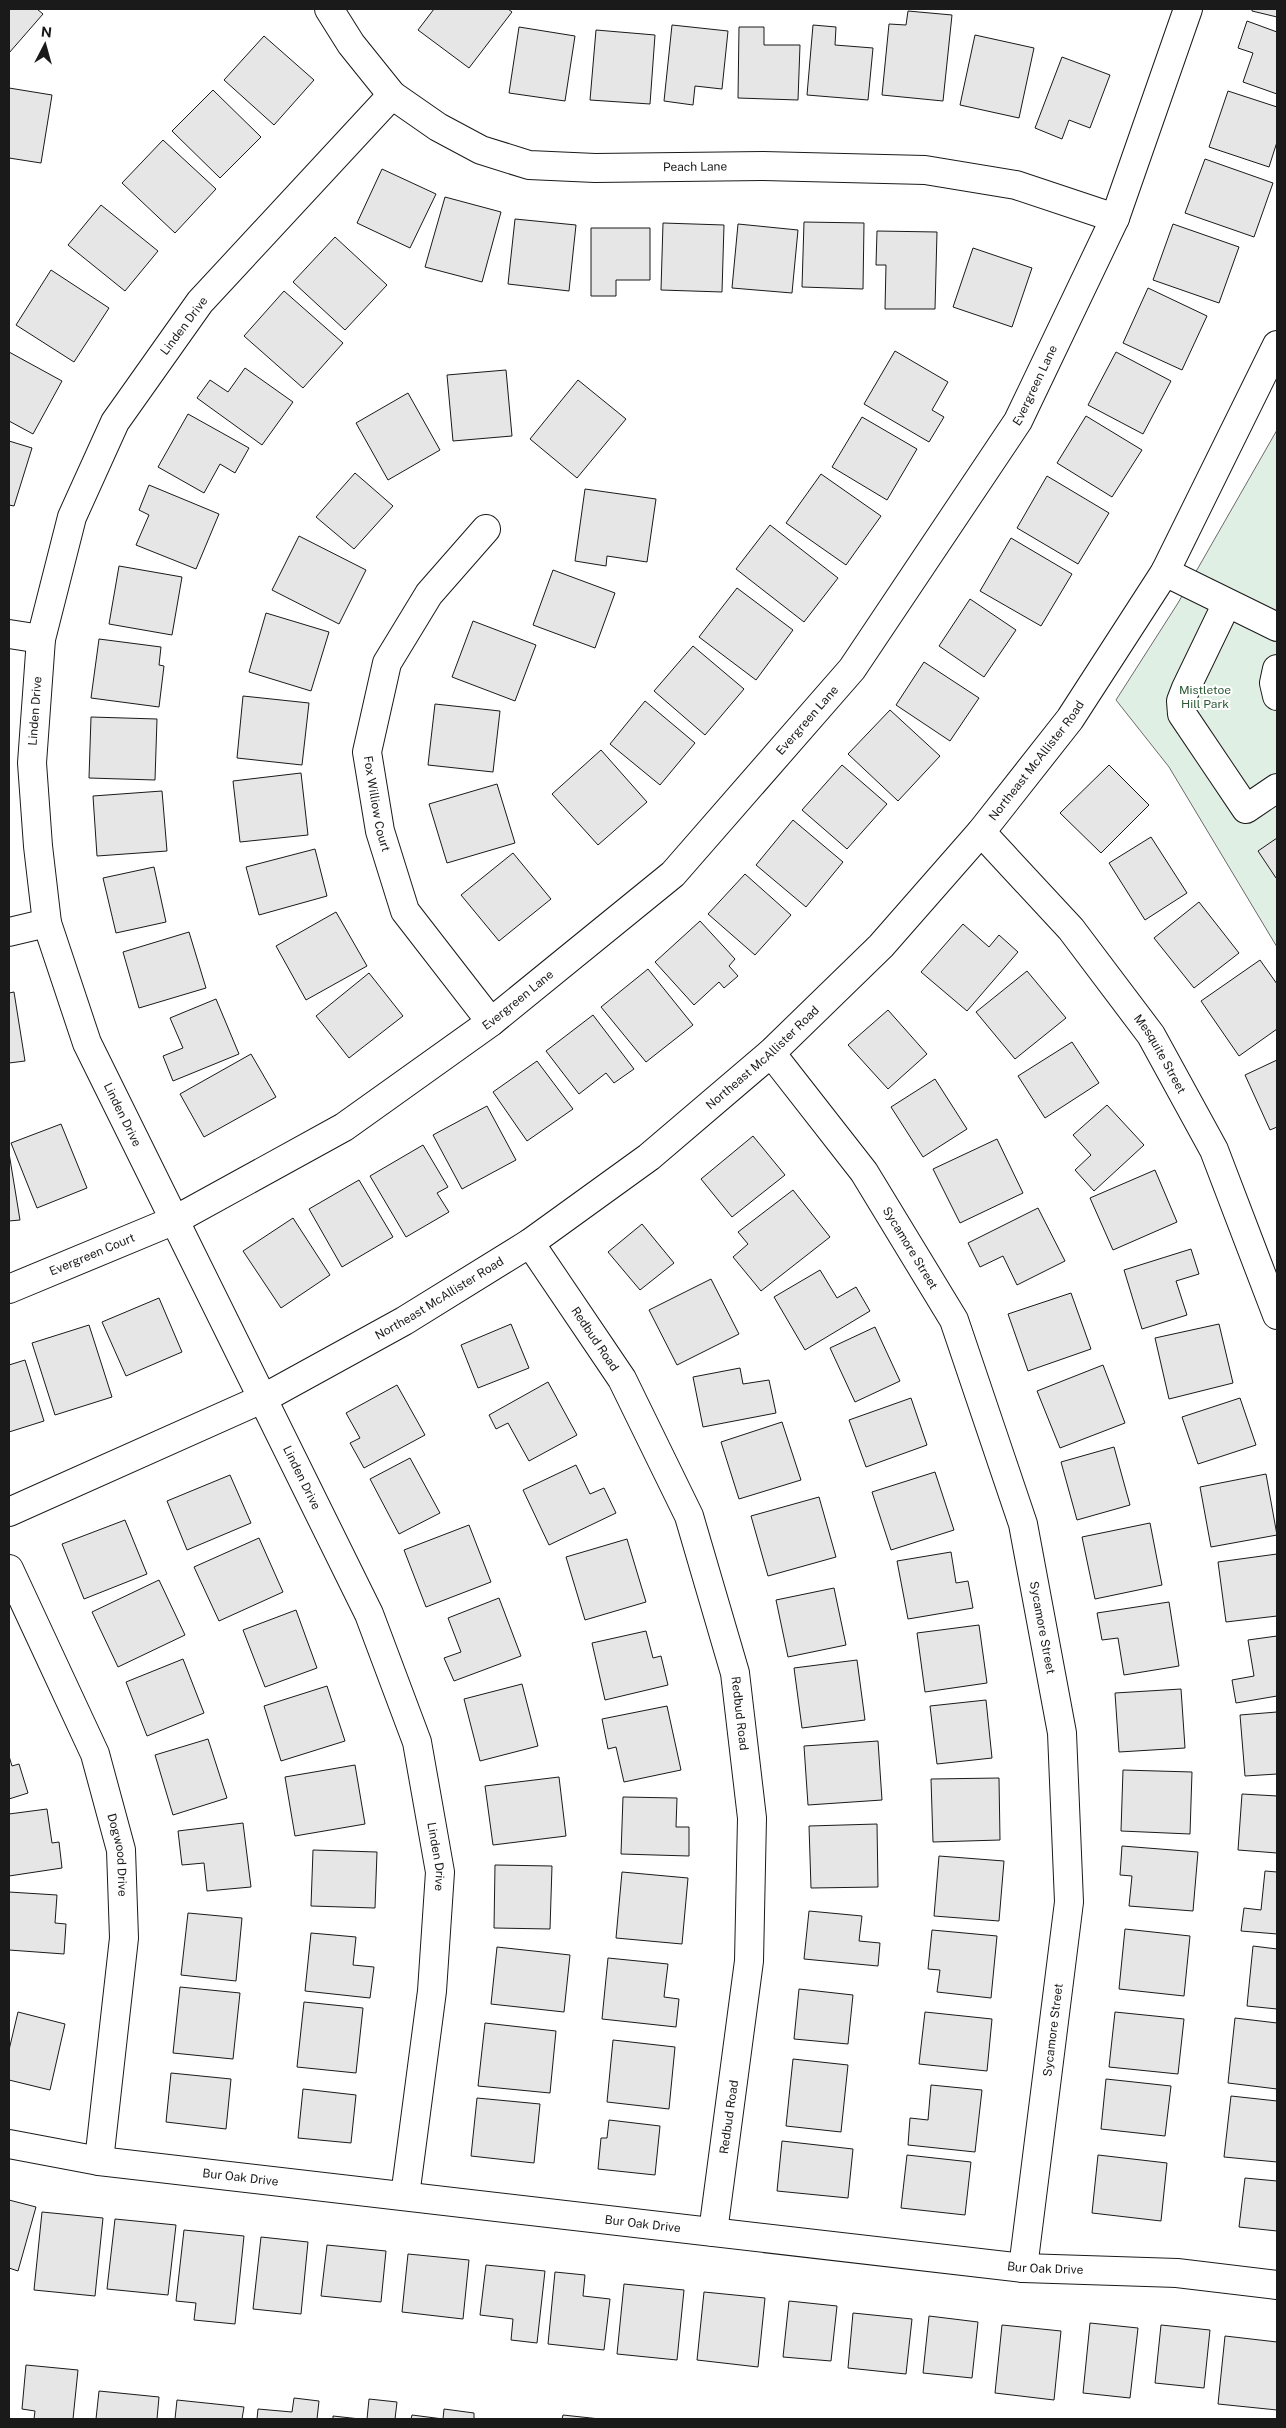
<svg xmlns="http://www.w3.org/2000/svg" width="1286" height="2428" font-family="'Public Sans',sans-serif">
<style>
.green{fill:#e0efe3;stroke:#6a6a6a}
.building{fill:#e6e6e6;stroke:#1a1a1a}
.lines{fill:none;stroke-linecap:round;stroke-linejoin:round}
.minor-casing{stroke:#1a1a1a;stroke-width:30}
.minor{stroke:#fff;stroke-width:28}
.labels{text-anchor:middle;stroke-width:4;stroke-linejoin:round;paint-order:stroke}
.street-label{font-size:12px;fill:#1a1a1a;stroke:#fff}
.park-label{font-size:12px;fill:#2b5a34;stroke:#fff}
</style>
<rect width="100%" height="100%" fill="#fff"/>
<polygon class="green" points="1277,430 1277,947 1169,767 1116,700 1178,603"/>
<g class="building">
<polygon points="9,9 37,9 43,14 9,53"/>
<polygon points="434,9 508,9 512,12 469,68 418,30"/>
<polygon points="1252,9 1277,9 1277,17 1252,11"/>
<polygon points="908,11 952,15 943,101 882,95 889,24 906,25"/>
<polygon points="1247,21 1277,32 1277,94 1243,82 1253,53 1238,48"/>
<polygon points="672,25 728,31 722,89 695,86 693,105 664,101"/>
<polygon points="813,25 836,27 835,45 873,48 868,100 807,95"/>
<polygon points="519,27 575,36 565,101 509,93"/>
<polygon points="739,27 764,27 764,45 800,45 798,100 738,98"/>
<polygon points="596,30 655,35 650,104 590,100"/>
<polygon points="975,35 1034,48 1019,118 960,105"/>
<polygon points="264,36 314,80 274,125 224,80"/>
<polygon points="1062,57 1110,75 1090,128 1069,120 1062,139 1035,128"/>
<polygon points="9,88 52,95 41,163 9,158"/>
<polygon points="213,90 261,137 220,178 172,131"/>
<polygon points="1228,91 1277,107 1277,142 1269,167 1209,147"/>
<polygon points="163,140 216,189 175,233 122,183"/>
<polygon points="1205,159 1273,183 1254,237 1185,213"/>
<polygon points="382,169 436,194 410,248 357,223"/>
<polygon points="445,197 501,212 482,282 425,267"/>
<polygon points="101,205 158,251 125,291 68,245"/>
<polygon points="515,219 576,225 569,291 508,284"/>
<polygon points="804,222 864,223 863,289 802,287"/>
<polygon points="663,223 724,225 722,292 661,290"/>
<polygon points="738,224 798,230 792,293 732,288"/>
<polygon points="1173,224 1239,247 1219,303 1153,280"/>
<polygon points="591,228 650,228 650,280 616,280 616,296 591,296"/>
<polygon points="877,231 937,232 935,309 885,309 886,265 876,265"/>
<polygon points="335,237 387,285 345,330 293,282"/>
<polygon points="973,248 1032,268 1012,327 953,307"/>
<polygon points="51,270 109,308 74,362 16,325"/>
<polygon points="1148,288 1207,316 1182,370 1123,343"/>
<polygon points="284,291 343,343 303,388 244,336"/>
<polygon points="895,351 948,382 932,410 944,417 929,442 864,404"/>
<polygon points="9,352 62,381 33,434 9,421"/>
<polygon points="1116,352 1171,381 1143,434 1088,405"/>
<polygon points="245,368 293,402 262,445 197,398 210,380 228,392"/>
<polygon points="506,370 512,436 453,441 447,375"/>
<polygon points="578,380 626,419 577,478 530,439"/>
<polygon points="408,393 440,450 388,480 356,423"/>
<polygon points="188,414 249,448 235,473 220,464 204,493 158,467"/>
<polygon points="1086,416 1142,450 1112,497 1057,463"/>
<polygon points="862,417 917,449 887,500 832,467"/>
<polygon points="9,441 32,448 14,506 9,505"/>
<polygon points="355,473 393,506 354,549 316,517"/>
<polygon points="821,474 881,516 846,565 786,523"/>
<polygon points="1047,476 1109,513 1078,564 1017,528"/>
<polygon points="149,485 219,514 196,569 136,545 149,515 139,510"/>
<polygon points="585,489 656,499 647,562 607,556 606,566 575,561"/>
<polygon points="770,525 838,578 804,622 736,569"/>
<polygon points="299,536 366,570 339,624 272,590"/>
<polygon points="1011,538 1072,574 1041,626 980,591"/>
<polygon points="119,566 182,577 172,635 109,624"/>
<polygon points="553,570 615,593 595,648 533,625"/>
<polygon points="737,588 793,630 756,680 699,637"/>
<polygon points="970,599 1016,630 984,677 939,646"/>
<polygon points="266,613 329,632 311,691 249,672"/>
<polygon points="473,621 536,645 515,701 452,677"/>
<polygon points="99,639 161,647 159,665 164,666 159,707 91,698"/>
<polygon points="693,646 744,689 705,735 654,691"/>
<polygon points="924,662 979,698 950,741 896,705"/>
<polygon points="243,696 309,703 302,765 237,758"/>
<polygon points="645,701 695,743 660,785 610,744"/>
<polygon points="435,704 500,711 493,772 428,765"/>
<polygon points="890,710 940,756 898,801 848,754"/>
<polygon points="91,717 157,719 155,780 89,778"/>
<polygon points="601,750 647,802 598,845 552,794"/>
<polygon points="842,765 887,804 847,849 802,810"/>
<polygon points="1109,765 1149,805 1101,853 1060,813"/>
<polygon points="301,773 308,835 240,842 233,781"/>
<polygon points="497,784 515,843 447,863 429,804"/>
<polygon points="162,791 167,851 97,856 93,796"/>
<polygon points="793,820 843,862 806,907 756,865"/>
<polygon points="1151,837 1187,893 1145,920 1109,863"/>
<polygon points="1277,838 1277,877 1276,878 1258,851"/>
<polygon points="315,849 327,896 259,915 246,867"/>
<polygon points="513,853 551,899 499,941 461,895"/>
<polygon points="154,867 166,922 116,933 103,878"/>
<polygon points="745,874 791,915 755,955 708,914"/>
<polygon points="1199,902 1239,953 1194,988 1154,938"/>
<polygon points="336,912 367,966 306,1000 276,946"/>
<polygon points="700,921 735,959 729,966 738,976 724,988 719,982 694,1005 655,962"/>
<polygon points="963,924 989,947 999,935 1018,952 967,1011 921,972"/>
<polygon points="189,932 206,988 139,1008 123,952"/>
<polygon points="1260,960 1277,984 1277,1029 1239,1056 1201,1001"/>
<polygon points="648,969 693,1025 646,1062 601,1007"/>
<polygon points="1027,971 1066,1018 1015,1059 976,1012"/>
<polygon points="369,973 403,1016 349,1058 316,1016"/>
<polygon points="14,992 25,1061 9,1063 9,993"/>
<polygon points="216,999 239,1054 173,1081 163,1056 183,1048 170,1018"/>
<polygon points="888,1010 927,1054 888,1089 848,1045"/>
<polygon points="593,1015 634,1069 614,1083 606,1073 579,1094 546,1051"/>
<polygon points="1072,1042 1099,1083 1045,1118 1018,1076"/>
<polygon points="251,1054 276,1097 204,1137 180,1094"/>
<polygon points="1277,1060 1277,1127 1270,1130 1245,1075"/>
<polygon points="537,1061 573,1109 527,1141 493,1092"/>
<polygon points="935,1079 967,1129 923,1157 891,1107"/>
<polygon points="1107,1105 1144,1145 1094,1191 1075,1170 1091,1155 1073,1135"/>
<polygon points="487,1106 516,1160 462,1189 433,1135"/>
<polygon points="61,1124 87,1188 37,1208 11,1143"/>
<polygon points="753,1136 785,1175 732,1217 701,1179"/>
<polygon points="997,1139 1023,1193 960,1223 933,1169"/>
<polygon points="423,1145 448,1187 437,1193 449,1212 406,1237 370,1176"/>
<polygon points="9,1153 20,1220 9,1221"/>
<polygon points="1155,1170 1177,1222 1113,1250 1090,1198"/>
<polygon points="359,1180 393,1237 342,1267 309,1209"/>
<polygon points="793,1190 830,1237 761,1291 733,1257 748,1244 738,1232"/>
<polygon points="1038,1208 1065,1261 1017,1285 1003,1256 980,1267 968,1243"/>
<polygon points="293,1218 330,1275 281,1308 243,1251"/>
<polygon points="642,1224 674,1263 640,1290 608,1252"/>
<polygon points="1191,1249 1199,1274 1176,1281 1187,1315 1142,1329 1124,1270"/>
<polygon points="820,1270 837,1298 856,1287 870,1311 805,1350 774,1297"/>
<polygon points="711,1279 739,1334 677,1365 649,1310"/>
<polygon points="1071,1293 1091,1349 1028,1371 1008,1314"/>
<polygon points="159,1298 182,1352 126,1376 102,1322"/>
<polygon points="511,1324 529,1368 478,1388 461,1345"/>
<polygon points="1219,1324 1233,1383 1169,1399 1155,1338"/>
<polygon points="89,1325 112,1397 55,1415 32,1343"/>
<polygon points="875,1327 900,1381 855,1402 830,1348"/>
<polygon points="25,1360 44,1421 9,1432 9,1365"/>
<polygon points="1103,1365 1125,1423 1060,1448 1037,1391"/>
<polygon points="740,1368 743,1384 769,1380 776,1413 703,1427 693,1377"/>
<polygon points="548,1382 577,1435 529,1461 508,1423 496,1429 489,1415"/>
<polygon points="397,1385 425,1435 364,1468 350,1443 360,1438 346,1413"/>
<polygon points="911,1398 927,1445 866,1467 849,1420"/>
<polygon points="1240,1398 1256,1445 1198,1464 1182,1417"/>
<polygon points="782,1422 801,1480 739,1499 721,1442"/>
<polygon points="1114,1447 1130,1505 1077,1520 1061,1462"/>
<polygon points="410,1458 440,1513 399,1534 370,1479"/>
<polygon points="576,1465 590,1494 604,1488 616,1513 549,1545 523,1490"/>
<polygon points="935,1472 954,1530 891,1550 872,1492"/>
<polygon points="1266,1474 1277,1535 1211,1547 1200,1487"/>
<polygon points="230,1475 251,1523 187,1550 167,1501"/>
<polygon points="819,1497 836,1557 768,1576 751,1516"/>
<polygon points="125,1520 147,1574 84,1599 62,1544"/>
<polygon points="1150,1523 1162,1585 1095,1599 1082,1537"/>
<polygon points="469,1525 491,1582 426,1607 404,1550"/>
<polygon points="259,1538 283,1592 219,1621 194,1567"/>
<polygon points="627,1539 646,1602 585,1620 566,1557"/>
<polygon points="951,1552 956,1583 968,1581 973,1608 908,1619 897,1561"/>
<polygon points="1277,1554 1277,1616 1226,1622 1218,1562"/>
<polygon points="159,1580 185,1635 118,1667 92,1612"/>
<polygon points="834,1588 846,1645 788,1657 776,1600"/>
<polygon points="499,1598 521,1656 454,1681 444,1658 461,1652 448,1618"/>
<polygon points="1169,1602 1179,1666 1124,1675 1118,1638 1102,1640 1097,1613"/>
<polygon points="296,1610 317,1668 265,1687 243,1630"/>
<polygon points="979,1625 987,1683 925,1692 917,1633"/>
<polygon points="646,1631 653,1658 661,1656 668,1685 605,1700 592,1643"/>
<polygon points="1277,1636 1277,1696 1236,1703 1232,1680 1254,1676 1248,1640"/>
<polygon points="183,1659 204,1713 147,1736 126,1682"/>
<polygon points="857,1660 865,1720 802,1728 794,1668"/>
<polygon points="522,1684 538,1746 480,1761 464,1699"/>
<polygon points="327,1686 345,1741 281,1761 264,1706"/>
<polygon points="1181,1689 1185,1748 1119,1752 1115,1693"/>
<polygon points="986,1700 992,1758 937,1764 930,1706"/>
<polygon points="667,1706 681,1770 624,1782 616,1747 608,1749 602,1719"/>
<polygon points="1277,1712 1277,1774 1245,1776 1240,1715"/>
<polygon points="208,1739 227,1798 173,1815 155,1755"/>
<polygon points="878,1741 882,1800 808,1805 804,1746"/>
<polygon points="9,1756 12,1766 19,1764 28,1793 9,1799"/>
<polygon points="355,1765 365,1824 295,1836 285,1777"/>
<polygon points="1123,1770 1192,1772 1190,1834 1121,1831"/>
<polygon points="559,1777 566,1836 493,1845 485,1786"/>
<polygon points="999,1778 1000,1840 933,1842 931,1779"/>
<polygon points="1242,1794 1277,1796 1277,1853 1238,1850"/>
<polygon points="623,1797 677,1798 676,1827 689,1827 689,1856 621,1854"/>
<polygon points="47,1809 52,1843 59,1842 62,1868 9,1876 9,1814"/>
<polygon points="243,1823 251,1887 207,1891 204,1863 182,1865 178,1831"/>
<polygon points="877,1824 878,1887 811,1888 809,1826"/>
<polygon points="1122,1846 1198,1852 1193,1911 1129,1906 1132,1876 1120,1875"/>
<polygon points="313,1850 377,1852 375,1908 311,1906"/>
<polygon points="939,1856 1004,1861 999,1921 934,1916"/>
<polygon points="495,1865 552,1866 550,1929 494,1928"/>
<polygon points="1265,1871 1277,1872 1277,1934 1241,1931 1244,1908 1261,1910"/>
<polygon points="622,1872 688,1878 682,1944 616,1938"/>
<polygon points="9,1892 57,1895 55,1923 66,1924 64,1954 9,1950"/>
<polygon points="809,1911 862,1916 859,1941 880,1943 878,1966 804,1959"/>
<polygon points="188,1913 242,1918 236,1981 181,1975"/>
<polygon points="1125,1929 1190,1936 1184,1996 1119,1989"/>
<polygon points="932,1930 997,1936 991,1998 937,1992 940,1970 928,1969"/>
<polygon points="311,1933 356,1937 353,1965 374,1967 370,1998 305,1991"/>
<polygon points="1253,1946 1277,1949 1277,2009 1247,2006"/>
<polygon points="497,1947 570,1955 564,2012 491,2004"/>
<polygon points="608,1958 668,1964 664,1997 679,1999 676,2027 602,2019"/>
<polygon points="180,1987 240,1993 233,2059 173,2053"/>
<polygon points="799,1989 853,1995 848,2044 794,2039"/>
<polygon points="304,2002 363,2008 356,2073 297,2067"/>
<polygon points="18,2012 65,2024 50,2090 9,2080 9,2050"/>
<polygon points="925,2012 992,2019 987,2071 919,2064"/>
<polygon points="1115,2012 1184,2019 1178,2074 1109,2067"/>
<polygon points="1235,2018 1277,2023 1277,2089 1228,2083"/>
<polygon points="485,2023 556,2031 550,2093 478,2086"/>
<polygon points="613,2040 675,2047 669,2109 607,2102"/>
<polygon points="793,2059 848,2065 841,2132 786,2126"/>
<polygon points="171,2073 231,2079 226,2129 166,2122"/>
<polygon points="1106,2079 1171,2086 1165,2136 1101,2129"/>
<polygon points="931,2085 982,2090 975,2152 908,2145 910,2118 928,2120"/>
<polygon points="303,2089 356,2095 351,2143 298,2138"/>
<polygon points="1231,2096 1277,2101 1277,2162 1224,2157"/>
<polygon points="477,2098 540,2104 534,2163 471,2156"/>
<polygon points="609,2120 660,2126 655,2175 598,2169 601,2138 607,2138"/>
<polygon points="782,2141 853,2149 848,2198 777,2191"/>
<polygon points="907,2155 971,2162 965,2215 901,2208"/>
<polygon points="1098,2155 1167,2163 1161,2221 1092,2213"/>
<polygon points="1245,2178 1277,2181 1277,2231 1239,2227"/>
<polygon points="9,2200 36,2207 18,2271 9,2268"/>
<polygon points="42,2212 103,2218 95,2296 34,2290"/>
<polygon points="115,2219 176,2225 168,2295 107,2289"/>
<polygon points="184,2230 244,2236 235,2324 194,2320 196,2303 176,2301"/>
<polygon points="261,2237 308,2242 301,2314 253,2309"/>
<polygon points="327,2245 386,2251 381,2302 321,2296"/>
<polygon points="408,2254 469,2260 463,2319 402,2312"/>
<polygon points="486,2265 545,2271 537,2343 511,2340 513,2319 480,2315"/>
<polygon points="555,2272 585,2275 583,2296 610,2299 604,2350 548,2344"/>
<polygon points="624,2284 684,2290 677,2360 617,2354"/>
<polygon points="704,2292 765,2298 758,2367 697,2360"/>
<polygon points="789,2301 837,2306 831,2361 783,2357"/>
<polygon points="853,2313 912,2319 906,2374 848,2368"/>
<polygon points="929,2316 978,2322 972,2378 923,2373"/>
<polygon points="1090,2323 1138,2328 1130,2398 1083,2393"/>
<polygon points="1002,2325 1061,2331 1054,2400 995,2393"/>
<polygon points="1161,2325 1210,2330 1204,2388 1155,2383"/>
<polygon points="1225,2336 1277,2342 1277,2410 1218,2404"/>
<polygon points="26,2365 78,2370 73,2419 34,2419 35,2411 22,2409"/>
<polygon points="99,2391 159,2397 157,2419 96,2419"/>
<polygon points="294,2398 319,2401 317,2419 257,2419 258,2409 292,2412"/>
<polygon points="369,2399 397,2402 395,2419 367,2419"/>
<polygon points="177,2400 244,2407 242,2419 175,2419"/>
<polygon points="444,2409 474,2413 474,2419 443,2419"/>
<polygon points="412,2415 443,2419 411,2419"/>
<polygon points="563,2415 600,2419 562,2419"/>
<polygon points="333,2416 360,2419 333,2419"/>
</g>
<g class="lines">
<defs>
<g id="minor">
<path id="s1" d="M329,9L351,44L392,95L438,127L481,150L529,165L595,168L763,166L925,170L1016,185L1115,218"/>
<path id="s2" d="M392,95L200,302L115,422L72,517L41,639L32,763L38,846L47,923L87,1043L369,1614L417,1742L440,1872L432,1991L405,2196"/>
<path id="s3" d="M486,529L429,594L387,663L367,752L380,831L405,911L491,1022"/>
<polyline points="1165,572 1277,627"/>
<polyline points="1227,603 1186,688 1181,701 1182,714 1246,809 1277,788"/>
<polyline points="9,634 41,639"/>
<polyline points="1277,669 1274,683 1277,696"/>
<path id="s4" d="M981,832L1071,929L1151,1035L1214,1150L1277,1315"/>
<polyline points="9,932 47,923"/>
<path id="s5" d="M771,1053L864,1172L954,1320L1023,1524L1062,1733L1069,1902L1023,2268"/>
<path id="s6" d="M530,1243L622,1379L689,1516L735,1673L752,1818L749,1961L713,2232"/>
<path id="s7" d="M9,1289L175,1220L344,1127L491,1022L673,874L852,669L1018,421L1115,218L1188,9"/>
<path id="s8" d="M9,1512L264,1398L404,1321L530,1243L649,1157L771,1053L881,946L981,832L1070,719L1165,572L1277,345"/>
<path id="s9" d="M9,1569L95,1754L121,1850L124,1938L99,2161"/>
<path id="s10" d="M9,2144L99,2161L1023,2268L1177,2273L1277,2285"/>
</g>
</defs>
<use href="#minor" class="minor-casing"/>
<use href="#minor" class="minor"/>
</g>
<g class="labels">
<g class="street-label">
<text dy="4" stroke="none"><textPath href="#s1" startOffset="428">Peach Lane</textPath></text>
<text transform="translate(184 326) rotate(-53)" y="4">Linden Drive</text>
<text dy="4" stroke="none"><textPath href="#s7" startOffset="1398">Evergreen Lane</textPath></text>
<text transform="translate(35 711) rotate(-86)" y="4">Linden Drive</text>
<text dy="4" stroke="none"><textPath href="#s7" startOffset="992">Evergreen Lane</textPath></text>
<text dy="4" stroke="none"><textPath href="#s8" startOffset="1290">Northeast McAllister Road</textPath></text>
<text dy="4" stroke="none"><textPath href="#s3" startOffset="311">Fox Williow Court</textPath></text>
<text dy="4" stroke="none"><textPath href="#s7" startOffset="588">Evergreen Lane</textPath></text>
<text dy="4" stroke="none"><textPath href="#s4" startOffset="286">Mesquite Street</textPath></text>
<text dy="4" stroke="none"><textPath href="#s8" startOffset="885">Northeast McAllister Road</textPath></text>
<text dy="4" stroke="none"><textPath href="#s2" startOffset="1151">Linden Drive</textPath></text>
<text dy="4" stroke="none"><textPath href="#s5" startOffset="240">Sycamore Street</textPath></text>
<text dy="4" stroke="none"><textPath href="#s7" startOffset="90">Evergreen Court</textPath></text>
<text dy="4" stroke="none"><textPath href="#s8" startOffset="481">Northeast McAllister Road</textPath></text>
<text dy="4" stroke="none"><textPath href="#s6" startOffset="116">Redbud Road</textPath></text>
<text dy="4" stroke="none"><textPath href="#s2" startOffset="1556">Linden Drive</textPath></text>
<text dy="4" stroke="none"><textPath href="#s5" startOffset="645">Sycamore Street</textPath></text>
<text dy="4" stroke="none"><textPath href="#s6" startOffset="521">Redbud Road</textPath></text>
<text dy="4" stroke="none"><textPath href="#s9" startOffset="308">Dogwood Drive</textPath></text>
<text dy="4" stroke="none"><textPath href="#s2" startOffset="1961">Linden Drive</textPath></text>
<text transform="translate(1053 2030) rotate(-83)" y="4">Sycamore Street</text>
<text transform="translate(729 2117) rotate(-82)" y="4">Redbud Road</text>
<text dy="4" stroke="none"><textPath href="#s10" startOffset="234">Bur Oak Drive</textPath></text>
<text dy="4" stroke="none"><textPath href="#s10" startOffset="639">Bur Oak Drive</textPath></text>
<text dy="4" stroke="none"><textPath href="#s10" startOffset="1044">Bur Oak Drive</textPath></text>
</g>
<g class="park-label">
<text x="1205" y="694">Mistletoe<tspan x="1205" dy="14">Hill Park</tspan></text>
</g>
</g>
<rect width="1286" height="2428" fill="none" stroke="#1a1a1a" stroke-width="20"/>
<g transform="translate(45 45) rotate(6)" stroke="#ffffff" stroke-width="4" paint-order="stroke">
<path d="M0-4L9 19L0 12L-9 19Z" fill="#1a1a1a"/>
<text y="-8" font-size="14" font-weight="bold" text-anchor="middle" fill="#1a1a1a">N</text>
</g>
</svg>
